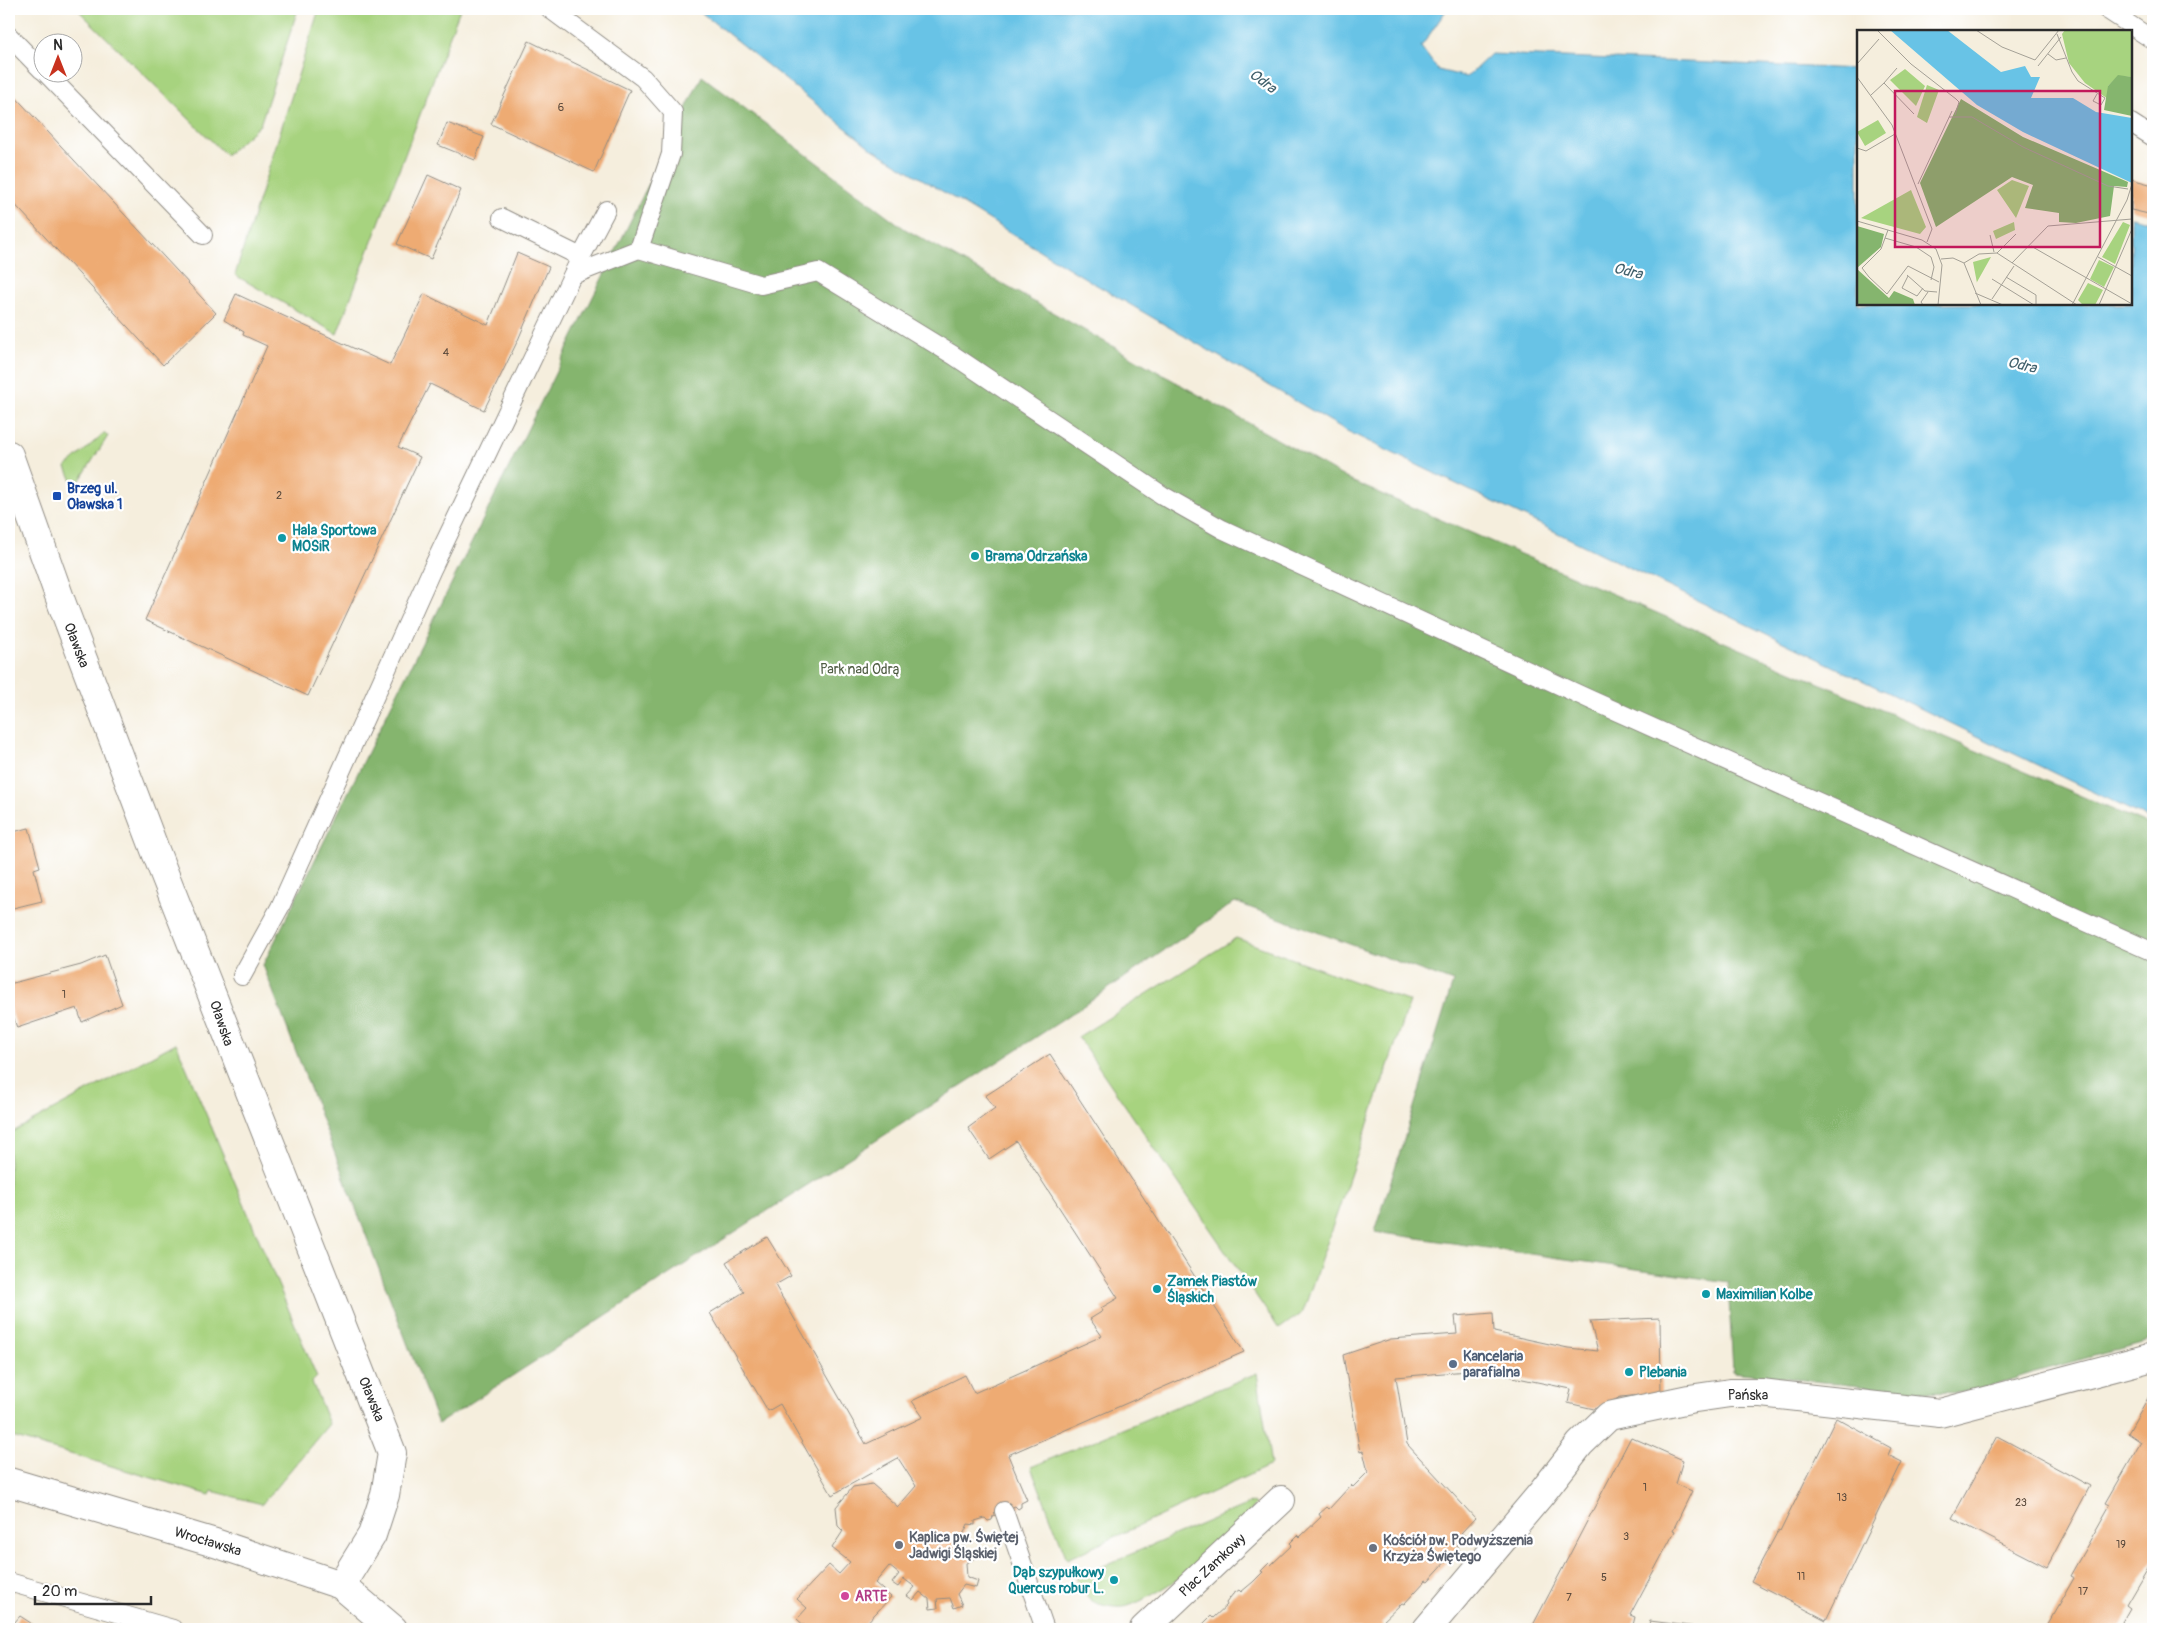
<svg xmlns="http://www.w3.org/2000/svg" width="2162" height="1638" font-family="Pangolin,sans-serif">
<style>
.green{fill:#a7d37f;stroke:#697f55}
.forest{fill:#85b56e;stroke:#58704c}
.water{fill:#68c3e6;stroke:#4a7788}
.building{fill:#eeab73}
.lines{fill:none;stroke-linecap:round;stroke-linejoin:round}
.lane-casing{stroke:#908c84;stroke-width:20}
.street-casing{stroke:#908c84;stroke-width:30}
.secondary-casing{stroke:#908c84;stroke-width:30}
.lane{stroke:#fff;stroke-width:18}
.street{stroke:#fff;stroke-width:28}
.secondary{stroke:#fff;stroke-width:28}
.transit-dot{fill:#1a4fb4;stroke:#fff;stroke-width:2}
.culture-dot{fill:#0f9aa8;stroke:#fff;stroke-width:2}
.service-dot{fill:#5c6f8a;stroke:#fff;stroke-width:2}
.worship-dot{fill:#6b7280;stroke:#fff;stroke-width:2}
.hotel-dot{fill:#d1479c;stroke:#fff;stroke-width:2}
.labels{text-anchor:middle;stroke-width:4.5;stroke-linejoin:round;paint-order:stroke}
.number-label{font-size:11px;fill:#5c4b3d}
.transit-label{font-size:14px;font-weight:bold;fill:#164399;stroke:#fff;text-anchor:start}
.culture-label{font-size:14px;font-weight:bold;fill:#0d838f;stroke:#fff;text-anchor:start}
.street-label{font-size:14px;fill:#2b2b2b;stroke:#fff}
.park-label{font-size:14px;fill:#505d44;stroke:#fff}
.service-label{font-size:14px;font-weight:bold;fill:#4e5e75;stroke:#fff;text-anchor:start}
.worship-label{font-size:14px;font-weight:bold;fill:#5b616d;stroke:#fff;text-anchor:start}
.hotel-label{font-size:14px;font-weight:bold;fill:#b23c85;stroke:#fff;text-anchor:start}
.water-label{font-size:15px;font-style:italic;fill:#40606c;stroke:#fff}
.inset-road{fill:none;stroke:#a4a096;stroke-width:1}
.view{fill:#c2185b;fill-opacity:0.15;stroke:#c2185b;stroke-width:2.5}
.inset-edge{fill:none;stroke:#2b2b2b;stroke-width:2.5}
</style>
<rect width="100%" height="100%" fill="#fff"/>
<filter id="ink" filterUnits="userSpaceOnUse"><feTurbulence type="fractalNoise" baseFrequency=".02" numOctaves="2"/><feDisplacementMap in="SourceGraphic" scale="10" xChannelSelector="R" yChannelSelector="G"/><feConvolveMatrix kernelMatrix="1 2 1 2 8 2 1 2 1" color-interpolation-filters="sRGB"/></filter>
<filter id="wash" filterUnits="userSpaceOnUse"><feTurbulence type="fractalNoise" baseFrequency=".0096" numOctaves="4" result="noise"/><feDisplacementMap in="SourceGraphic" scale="20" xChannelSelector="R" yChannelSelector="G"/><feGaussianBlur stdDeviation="1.12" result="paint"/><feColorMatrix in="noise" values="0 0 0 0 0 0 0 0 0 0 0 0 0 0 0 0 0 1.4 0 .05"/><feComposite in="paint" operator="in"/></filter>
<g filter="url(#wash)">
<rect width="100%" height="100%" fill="#f5eedd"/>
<g class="green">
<polygon points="77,9 298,9 260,125 226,155"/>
<polygon points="319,9 460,9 337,334 235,275"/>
<polygon points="104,433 108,436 75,488 66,467"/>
<polygon points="1236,938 1410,1002 1303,1312 1279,1329 1078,1037"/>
<polygon points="176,1043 317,1377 312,1382 329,1424 262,1504 212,1491 210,1495 9,1436 9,1134"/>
<polygon points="1257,1373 1271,1465 1067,1559 1031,1467"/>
<path d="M1253,1502L1256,1504C1248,1514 1241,1525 1233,1535C1213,1557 1156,1597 1128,1606C1120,1609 1102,1606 1094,1602C1086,1598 1080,1586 1075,1578Z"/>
</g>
<polygon class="forest" points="702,76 905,229 1351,481 2153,827 2153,1340 2035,1372 1972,1392 1904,1391 1733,1372 1728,1282 1375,1232 1453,982 1235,902 1061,1021 438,1424 263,965"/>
<polygon class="water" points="697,9 1447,9 1421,47 1438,70 1467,77 1491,54 1858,69 1858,304 2131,304 2131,217 2153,222 2153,821 1347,431 1095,284 871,148"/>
<g id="blocks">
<g class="building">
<polygon points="529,41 630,90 594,172 491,124"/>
<polygon points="9,90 216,313 163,365 9,198"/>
<polygon points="447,123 484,137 475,160 438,145"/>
<polygon points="428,175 461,190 431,259 397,244"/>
<polygon points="2131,179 2153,185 2153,215 2131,210"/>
<polygon points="517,253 549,267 518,340 484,410 430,384 398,447 420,457 308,696 145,620 267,346 243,335 244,332 224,320 236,294 390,365 424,294 488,325"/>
<polygon points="29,828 40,867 34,869 42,901 9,909 9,833"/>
<polygon points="105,955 122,1004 82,1022 77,1008 17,1028 9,1004 9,984 81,965"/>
<polygon points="1050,1054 1244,1352 1008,1455 1027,1500 1021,1503 1021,1507 1018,1509 1015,1506 993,1516 992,1520 988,1521 985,1518 975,1521 975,1525 968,1524 960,1542 975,1558 966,1563 967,1577 978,1581 976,1588 964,1585 957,1594 962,1605 954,1608 950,1598 937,1599 938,1608 930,1609 929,1599 920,1592 913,1600 907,1596 915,1587 904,1579 898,1587 892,1583 899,1574 889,1566 875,1583 891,1597 861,1629 808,1629 797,1619 807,1608 797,1599 829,1565 839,1574 850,1562 832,1548 843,1531 838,1526 836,1507 853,1487 872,1484 898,1507 916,1486 898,1458 832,1495 780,1404 768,1411 710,1313 744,1292 726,1262 767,1237 791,1276 775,1285 866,1444 923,1417 912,1401 965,1375 974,1393 1102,1336 1090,1319 1103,1311 1101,1308 1118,1298 1016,1141 989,1159 968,1128 995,1108 985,1096"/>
<polygon points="1493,1313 1494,1332 1568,1348 1598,1351 1590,1321 1660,1318 1661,1393 1621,1397 1594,1409 1568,1403 1571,1389 1479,1370 1396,1377 1407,1444 1475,1518 1461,1533 1465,1536 1456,1545 1460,1551 1451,1560 1449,1558 1428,1581 1426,1580 1404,1604 1402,1603 1381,1623 1383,1625 1378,1629 1206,1629 1203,1624 1211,1616 1213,1618 1227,1605 1226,1603 1233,1594 1239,1590 1241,1592 1253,1582 1263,1572 1261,1571 1269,1563 1271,1565 1292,1545 1290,1543 1298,1535 1300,1537 1321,1517 1319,1514 1327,1507 1329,1509 1351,1485 1353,1487 1368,1472 1363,1451 1360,1452 1343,1355 1391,1339 1457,1334 1455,1316"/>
<polygon points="2153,1389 2153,1559 2126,1605 2130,1608 2118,1629 2045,1629 2074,1578 2070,1576 2110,1505 2106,1503 2141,1442 2128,1433"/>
<polygon points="1836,1418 1891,1448 1888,1455 1902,1462 1826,1620 1751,1581 1778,1531 1780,1532"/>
<polygon points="1997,1436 2090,1486 2047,1567 1952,1518"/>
<polygon points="1631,1437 1683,1460 1676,1484 1692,1491 1673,1530 1675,1531 1630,1615 1635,1617 1632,1629 1537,1629 1532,1627"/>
<polygon points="20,1616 40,1629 9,1629"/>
<polygon points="1650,1621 1705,1628 1705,1629 1647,1629"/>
</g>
</g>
</g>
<g filter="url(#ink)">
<use href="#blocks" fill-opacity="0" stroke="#908c84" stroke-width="1"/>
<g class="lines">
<defs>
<g id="lane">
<polyline points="550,9 643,78 673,112 671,154 639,249"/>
<polyline points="2106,9 2153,40"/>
<polyline points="9,36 42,70"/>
<polyline points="45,72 203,235"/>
<polyline points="2131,123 2153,137"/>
<polyline points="502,218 581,257"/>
<polyline points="573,275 639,249 761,285 818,272 953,355 1162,495 1222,529 1591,700 2153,952"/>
<polyline points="242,976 280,907 432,569 581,257 606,210"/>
<polyline points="1004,1511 1045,1629"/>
<polyline points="9,1582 173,1629"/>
</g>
<g id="street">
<polyline points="9,455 62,604 155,850 392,1453 385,1495 372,1535 341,1585"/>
<polyline points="1144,1629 1281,1500"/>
<polyline points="1427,1629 1541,1494 1580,1444 1609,1416 1689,1399 1730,1393 1761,1393 1940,1413 2153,1357"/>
</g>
<polyline id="secondary" points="9,1482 215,1543 341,1585 393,1629"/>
</defs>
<use href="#lane" class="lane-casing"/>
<use href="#street" class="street-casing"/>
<use href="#secondary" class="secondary-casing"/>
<use href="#lane" class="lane"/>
<use href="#street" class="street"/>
<use href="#secondary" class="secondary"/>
</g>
</g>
<rect class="transit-dot" x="52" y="491" width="10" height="10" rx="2.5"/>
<g class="culture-dot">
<circle cx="282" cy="538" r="5"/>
<circle cx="975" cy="556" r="5"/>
<circle cx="1157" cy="1289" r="5"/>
<circle cx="1706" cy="1294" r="5"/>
<circle cx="1629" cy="1372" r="5"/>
<circle cx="1114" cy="1580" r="5"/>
</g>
<circle class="service-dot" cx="1453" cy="1364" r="5"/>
<g class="worship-dot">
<circle cx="899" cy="1545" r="5"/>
<circle cx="1373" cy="1548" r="5"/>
</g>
<circle class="hotel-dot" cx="845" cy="1596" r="5"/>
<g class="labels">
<g class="number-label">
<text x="561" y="111">6</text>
<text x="446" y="356">4</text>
<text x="279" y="499">2</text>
<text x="64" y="998">1</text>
<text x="1645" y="1491">1</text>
<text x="1842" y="1501">13</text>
<text x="2021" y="1506">23</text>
<text x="1626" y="1540">3</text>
<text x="2121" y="1548">19</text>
<text x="1801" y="1580">11</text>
<text x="1604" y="1581">5</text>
<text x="2083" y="1595">17</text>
<text x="1569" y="1601">7</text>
</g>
<g class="transit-label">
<text x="67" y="493">Brzeg ul.<tspan x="67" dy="16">Oławska 1</tspan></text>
</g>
<g class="culture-label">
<text x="292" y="535">Hala Sportowa<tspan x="292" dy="16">MOSiR</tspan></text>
<text x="985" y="561">Brama Odrzańska</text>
<text x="1167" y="1286">Zamek Piastów<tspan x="1167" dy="16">Śląskich</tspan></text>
<text x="1716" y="1299">Maximilian Kolbe</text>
<text x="1639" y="1377">Plebania</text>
<text x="1104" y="1577" text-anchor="end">Dąb szypułkowy<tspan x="1104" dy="16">Quercus robur L.</tspan></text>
</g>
<g class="street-label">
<text transform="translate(77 645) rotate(69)" y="5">Oławska</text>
<text transform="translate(222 1023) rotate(71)" y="5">Oławska</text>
<text x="1748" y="1400">Pańska</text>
<text transform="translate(372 1399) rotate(68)" y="5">Oławska</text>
<text transform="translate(208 1541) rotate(17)" y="5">Wrocławska</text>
<text transform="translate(1212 1565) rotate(-43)" y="5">Plac Zamkowy</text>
</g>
<g class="park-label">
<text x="860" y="674">Park nad Odrą</text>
</g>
<g class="service-label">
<text x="1463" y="1361">Kancelaria<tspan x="1463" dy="16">parafialna</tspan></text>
</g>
<g class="worship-label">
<text x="909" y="1542">Kaplica pw. Świętej<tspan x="909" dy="16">Jadwigi Śląskiej</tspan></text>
<text x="1383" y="1545">Kościół pw. Podwyższenia<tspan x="1383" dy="16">Krzyża Świętego</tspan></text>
</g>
<g class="hotel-label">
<text x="855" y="1601">ARTE</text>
</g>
<g class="water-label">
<text transform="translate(1263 81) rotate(37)" y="5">Odra</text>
<text transform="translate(1628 271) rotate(13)" y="5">Odra</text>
<text transform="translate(2022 365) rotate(13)" y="5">Odra</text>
</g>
</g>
<g transform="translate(1857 30)">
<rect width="275" height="275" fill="#f5eedd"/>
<path d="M208,0H275V47L261,46L251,56V69L228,53L212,33L205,4ZM48,39L68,56L59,76L33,50ZM70,55L82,60L70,93L60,87ZM21,90L29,103L8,116L0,102ZM155,150L172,156L159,188L140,160ZM54,160L69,197L63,204L4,188ZM157,192L158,200L139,209L136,201ZM266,192L273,195L258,234L245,227ZM134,227L120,252V253L116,232ZM242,230L257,237L247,257L233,249ZM231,253L246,260L238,275H226L221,270Z" fill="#a7d37f"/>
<path d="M261,45L275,47V86L247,80L251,56ZM104,69L166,107L271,152L270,157L257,156L253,186L219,193L202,192V183L168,178L176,155L155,147L79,197L63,153ZM0,196L27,204L24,217L0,238ZM0,239L32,268L37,261L56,269L58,275H0Z" fill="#85b56e"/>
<path d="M33,0H90L144,42L168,36L174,47H183L174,68H216L239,82L275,88V153L166,102L120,75Z" fill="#68c3e6"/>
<path class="inset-road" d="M20,0L54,34L99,69L102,72L98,85M119,0L145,17L178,30L202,0M200,4L215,42L221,51L248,68L244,75L236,71L240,64M191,24L199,30L209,28M0,34L22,9M181,36L204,7M0,47L35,95L75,199L70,212M27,53L40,38M14,65L27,53L57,84M92,87H115L166,117L251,156L271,159M0,118L9,121L38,104M61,154L95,81M0,191L65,210L79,219L85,235L81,275M31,200L24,219L5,238L12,247L30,264L51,236L82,252M133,205L137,222M28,208L59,217L74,227L77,237L74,250M174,216L275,274M140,223L159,204M241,227L275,246M84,229L96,228L107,233M107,233L122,224L140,223L220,275M107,233L124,275M155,233L191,196L275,189M50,245L68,261L80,262M51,246L45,258L60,266L66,258M149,247L179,265V275M135,249L177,275M118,263L146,275M135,269L157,236M66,275L64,272L71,262M215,275L270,170L275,154M242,275L275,199"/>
<path class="view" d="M38,61H243V217H38Z"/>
<rect width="275" height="275" class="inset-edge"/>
</g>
<rect width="2162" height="1638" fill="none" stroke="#fff" stroke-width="30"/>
<g transform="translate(58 58)"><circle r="24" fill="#ffffff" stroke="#aaaaaa"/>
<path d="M0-4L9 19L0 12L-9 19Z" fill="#c8321e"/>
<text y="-8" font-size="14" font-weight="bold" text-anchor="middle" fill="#2b2b2b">N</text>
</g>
<path d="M35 1596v8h116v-8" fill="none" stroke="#2b2b2b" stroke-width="2.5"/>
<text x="42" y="1596" font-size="15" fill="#2b2b2b" stroke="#ffffff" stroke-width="4" paint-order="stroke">20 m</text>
</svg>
